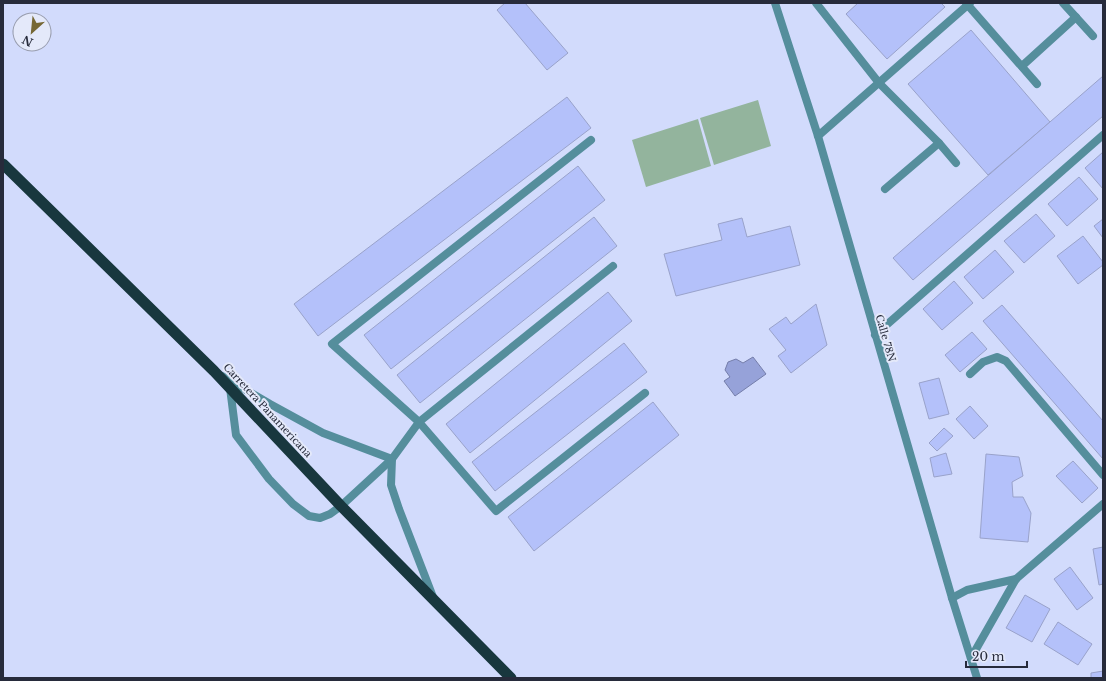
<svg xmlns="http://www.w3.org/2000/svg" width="1106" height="681" font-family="'Libre Baskerville',serif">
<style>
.green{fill:#93b49d}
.water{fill:#96a2d9;stroke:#757eaa}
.building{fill:#b4c1fa;stroke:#99a2ca}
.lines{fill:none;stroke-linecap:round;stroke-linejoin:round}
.minor{stroke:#558e9c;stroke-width:8}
.trunk{stroke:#18373e;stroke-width:11}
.labels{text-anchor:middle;stroke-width:4;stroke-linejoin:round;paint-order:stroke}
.street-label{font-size:10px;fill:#272b3b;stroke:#e4e9fa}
</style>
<rect width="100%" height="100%" fill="#d2dbfc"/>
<g class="green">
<polygon points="758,100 771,146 714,165 700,118"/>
<polygon points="698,119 711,166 646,187 632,140"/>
</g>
<polygon class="water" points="753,357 766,374 735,396 724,381 730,377 725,370 728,362 736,359 743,363"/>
<g class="building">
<polygon points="505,3 525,3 568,53 547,70 497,10"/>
<polygon points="858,3 941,3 945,7 887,59 846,14"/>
<polygon points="971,30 1050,122 988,175 908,84"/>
<polygon points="1103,76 1103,116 913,280 893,258"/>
<polygon points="567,97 591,128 318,336 294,304"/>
<polygon points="1103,152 1103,189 1085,168"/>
<polygon points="578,166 605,200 391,369 364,335"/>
<polygon points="1079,177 1098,199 1067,226 1048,204"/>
<polygon points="1036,214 1055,236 1024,263 1004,241"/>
<polygon points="594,217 617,246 420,403 397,375"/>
<polygon points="742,218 747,237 790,226 800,265 676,296 664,254 722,240 718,224"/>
<polygon points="1103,219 1103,238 1094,226"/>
<polygon points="1083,236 1103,262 1103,265 1078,284 1057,256"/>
<polygon points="995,250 1014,272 983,299 964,277"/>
<polygon points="954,281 973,303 942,330 923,309"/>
<polygon points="608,292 632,321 470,453 446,424"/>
<polygon points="816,304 827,345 791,373 778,356 786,350 769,329 786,317 791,324"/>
<polygon points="1002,305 1103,421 1103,459 983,321"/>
<polygon points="972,332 987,349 960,372 945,355"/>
<polygon points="624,343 647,372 495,491 472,462"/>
<polygon points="939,378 949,414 929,419 919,383"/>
<polygon points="653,402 679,435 534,551 508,517"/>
<polygon points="970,406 988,426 974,439 956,419"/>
<polygon points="944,428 953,436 937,451 929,443"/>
<polygon points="946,453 952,474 934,477 930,458"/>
<polygon points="986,454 1019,457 1023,476 1012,482 1013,497 1023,497 1031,513 1028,542 980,538"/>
<polygon points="1073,461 1098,488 1082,503 1056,476"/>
<polygon points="1103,547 1103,584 1099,585 1093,549"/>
<polygon points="1070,567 1093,598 1077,610 1054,579"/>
<polygon points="1025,595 1050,609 1032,642 1006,628"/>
<polygon points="1058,622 1092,644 1078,665 1044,644"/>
<polygon points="1103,671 1103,678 1091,678 1091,673"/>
</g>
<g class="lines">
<g class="minor">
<polyline points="775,3 818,136 952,598 977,678"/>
<polyline points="816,3 879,83 939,143 956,163"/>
<polyline points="966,3 1037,84"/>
<polyline points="1063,3 1093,36"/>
<polyline points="1022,66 1076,17"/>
<polyline points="818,136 970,3"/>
<polyline points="591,140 332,344 419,422 496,511 645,393"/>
<polyline points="885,189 939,143"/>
<polyline points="875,335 1103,135"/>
<polyline points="970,374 983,362 997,357 1006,361 1103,475"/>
<polyline points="222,376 270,404 323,433 392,459"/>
<polyline points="230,388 236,435 269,479 293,504 309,516 320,518 330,514 341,506 392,459 419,422 613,266"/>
<polyline points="392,459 391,485 399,509 433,597"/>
<polyline points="952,598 967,590 1016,579"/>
<polyline points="971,658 1016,579 1103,504"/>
</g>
<polyline class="trunk" points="3,164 214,371 341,506 511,678"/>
</g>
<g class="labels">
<g class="street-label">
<text transform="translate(886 338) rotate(74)" y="4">Calle 78N</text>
<text transform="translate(268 410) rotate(47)" y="4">Carretera Panamericana</text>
</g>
</g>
<rect width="1106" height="681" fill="none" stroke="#272b3b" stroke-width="8"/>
<g transform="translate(32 32) rotate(207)"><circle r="19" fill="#e4e9fa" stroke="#989dae"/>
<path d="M0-3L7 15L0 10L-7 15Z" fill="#766835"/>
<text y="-6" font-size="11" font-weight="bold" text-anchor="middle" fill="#272b3b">N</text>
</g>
<path d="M966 661v6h61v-6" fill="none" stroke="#272b3b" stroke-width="2"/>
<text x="972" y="661" font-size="12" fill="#272b3b" stroke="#e4e9fa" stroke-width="3" paint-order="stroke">20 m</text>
</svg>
